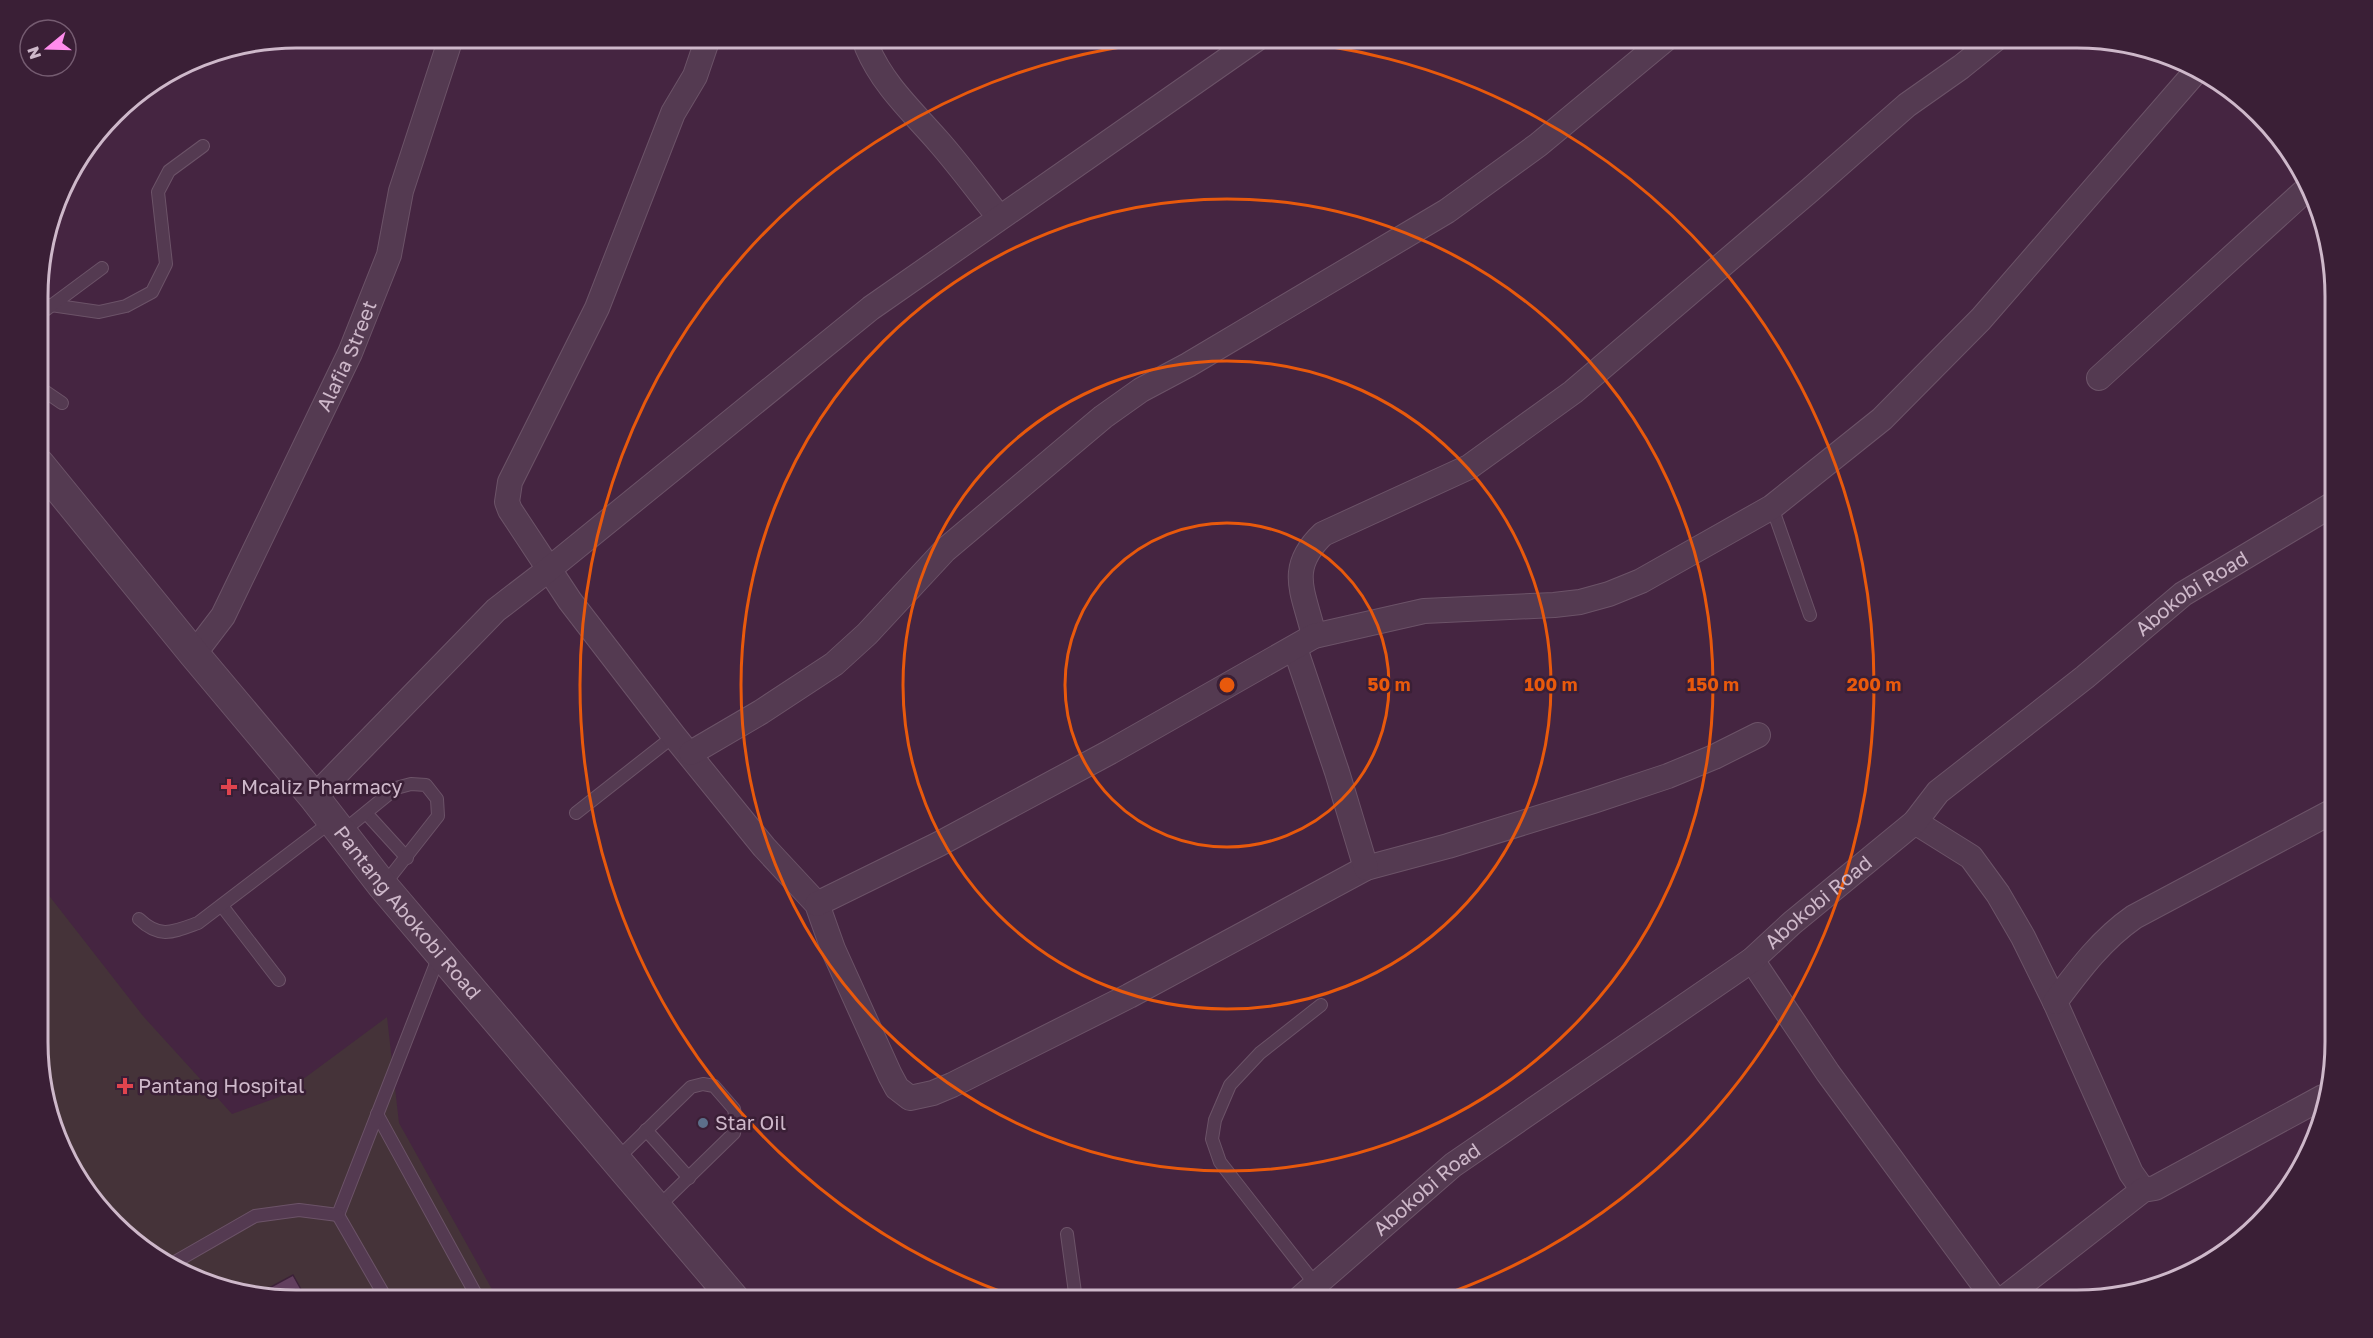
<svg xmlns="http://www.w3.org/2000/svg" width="2373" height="1338" font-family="'Golos Text',sans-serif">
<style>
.medical{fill:#453339}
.building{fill:#623f5e;stroke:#3c2138;stroke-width:1.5}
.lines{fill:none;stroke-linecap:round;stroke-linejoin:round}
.service-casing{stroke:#6c5368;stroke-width:14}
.minor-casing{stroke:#6c5368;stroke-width:26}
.tertiary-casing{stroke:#6c5368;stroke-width:32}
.service{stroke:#543a51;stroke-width:12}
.minor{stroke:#543a51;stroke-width:24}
.tertiary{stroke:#543a51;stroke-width:30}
.ring{fill:none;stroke:#e8590c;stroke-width:3}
.health-dot{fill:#e0444e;stroke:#3a1f36;stroke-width:2}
.service-dot{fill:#5c6f8a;stroke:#3a1f36;stroke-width:2}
.labels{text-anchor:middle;stroke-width:5;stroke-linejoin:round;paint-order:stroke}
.street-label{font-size:20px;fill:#ceb8ca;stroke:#3a1f36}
.poi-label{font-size:20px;fill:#ceb8ca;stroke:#3a1f36;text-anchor:start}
.rim{fill:none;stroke:#ceb8ca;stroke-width:3}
.centre{fill:#e8590c;stroke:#3a1f36;stroke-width:3}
.ring-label{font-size:18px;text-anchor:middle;font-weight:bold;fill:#e8590c;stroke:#3a1f36;stroke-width:5;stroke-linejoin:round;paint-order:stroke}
</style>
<rect width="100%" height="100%" fill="#452541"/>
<polygon class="medical" points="40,884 143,1016 232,1114 279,1097 387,1017 399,1123 498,1300 296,1300 229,1292 167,1266 81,1186 40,1075"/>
<polygon class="building" points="293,1275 307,1300 256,1295"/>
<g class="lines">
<defs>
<g id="service">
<polyline points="51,305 99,312 126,306 152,292 166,264 158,192 169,171 203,146"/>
<polyline points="40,314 102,268"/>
<polyline points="40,388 62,403"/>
<polyline points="1772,507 1810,615"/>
<polyline points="366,813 407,858"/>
<polyline points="576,813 674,736"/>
<polyline points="342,832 396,788 411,784 426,785 437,799 438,816 383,886"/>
<polyline points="222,906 279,980"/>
<path d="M139,919C160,939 173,932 198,923L332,821"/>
<polyline points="377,1114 479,1300"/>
<polyline points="646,1130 689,1178"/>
<polyline points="616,1160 691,1087 703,1084 714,1086 734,1109 736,1121 734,1133 657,1208"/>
<polyline points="338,1215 439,956"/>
<polyline points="338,1215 387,1300"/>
<polyline points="1067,1234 1076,1300"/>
<polyline points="168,1266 255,1216 299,1210 338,1215"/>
<polyline points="1316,1285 1220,1162 1212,1139 1215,1120 1230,1085 1260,1053 1321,1005"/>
</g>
<g id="minor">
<polyline points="708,38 695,76 673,113 597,308 510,482 507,502 510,510 570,601 674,736 764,847 817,904 833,949 890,1075 897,1088 910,1098 933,1093 952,1085 1129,996 1366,868 1448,846 1593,801 1668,776 1714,757 1758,735"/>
<path d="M873,38L867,47C883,85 912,111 939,142C960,166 979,192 999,217"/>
<polyline points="2099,378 2309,187"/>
<path d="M1314,636C1304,592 1286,569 1323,534L1469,467L1573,392L1809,191L1907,105L1961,67L1997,38"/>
<polyline points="1295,648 1337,772 1366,868"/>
<path id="s1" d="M194,654L223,616L350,353L389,255L401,191L451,38"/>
<polyline points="691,753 761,712 834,664 867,634 945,550 1103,417 1141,390 1188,365 1447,211 1538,145 1667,38"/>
<polyline points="314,797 496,610 548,570 871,308 1258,38"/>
<polyline points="1915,822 1971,857 1998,894 2023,937 2055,1002 2131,1173 2143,1190"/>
<polyline points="817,904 939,844 1110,752 1314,636 1424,611 1554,605 1580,602 1609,594 1641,581 1772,507 1882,419 1981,319 2198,69"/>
<polyline points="1752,960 1828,1073 1995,1300"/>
<path d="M2055,1002C2079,970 2101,940 2134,917L2335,810"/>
<path id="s2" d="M1298,1300L1453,1165L1752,960L1792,923L1915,822L1938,792L2085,677L2183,594L2335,503"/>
<polyline points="2002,1300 2143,1190 2155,1188 2323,1097"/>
</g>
<g id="tertiary">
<path id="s3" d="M40,465L194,654L314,797L383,886L735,1300"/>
</g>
</defs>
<use href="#service" class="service-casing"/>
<use href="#minor" class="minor-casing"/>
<use href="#tertiary" class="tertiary-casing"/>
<use href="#service" class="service"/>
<use href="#minor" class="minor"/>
<use href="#tertiary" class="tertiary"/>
</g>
<g class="ring">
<circle cx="1227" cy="685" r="162"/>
<circle cx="1227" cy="685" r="324"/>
<circle cx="1227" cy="685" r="486"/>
<path d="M1022 1299A647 647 0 1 1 1432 1299"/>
</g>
<g class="health-dot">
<path d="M226 778h6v6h6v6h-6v6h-6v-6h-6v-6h6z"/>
<path d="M122 1077h6v6h6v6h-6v6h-6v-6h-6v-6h6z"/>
</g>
<circle class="service-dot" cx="703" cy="1123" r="6"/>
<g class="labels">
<g class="street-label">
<text dy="7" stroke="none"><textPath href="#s1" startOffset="336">Alafia Street</textPath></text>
<text dy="7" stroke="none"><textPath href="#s2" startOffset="1142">Abokobi Road</textPath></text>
<text dy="7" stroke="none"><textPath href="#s2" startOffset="656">Abokobi Road</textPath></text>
<text dy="7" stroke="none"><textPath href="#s3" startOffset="579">Pantang Abokobi Road</textPath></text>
<text dy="7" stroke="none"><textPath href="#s2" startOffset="170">Abokobi Road</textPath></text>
</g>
<g class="poi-label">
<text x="241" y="794">Mcaliz Pharmacy</text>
<text x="138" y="1093">Pantang Hospital</text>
<text x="715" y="1130">Star Oil</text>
</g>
</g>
<path d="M0 0H2373V1338H0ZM296 48H2077A248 248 0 0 1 2325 296V1042A248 248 0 0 1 2077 1290H296A248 248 0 0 1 48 1042V296A248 248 0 0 1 296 48Z" fill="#3a1f36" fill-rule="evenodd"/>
<path class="rim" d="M296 48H2077A248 248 0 0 1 2325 296V1042A248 248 0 0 1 2077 1290H296A248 248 0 0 1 48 1042V296A248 248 0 0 1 296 48Z"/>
<circle cx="1227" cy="685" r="9" class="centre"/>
<g class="ring-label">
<text x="1389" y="691">50 m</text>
<text x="1551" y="691">100 m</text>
<text x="1713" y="691">150 m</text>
<text x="1874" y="691">200 m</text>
</g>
<g transform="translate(48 48) rotate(251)"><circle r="28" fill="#3a1f36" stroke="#755c71" stroke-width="1.5"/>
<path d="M0-4.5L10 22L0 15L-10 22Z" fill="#ff8ced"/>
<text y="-9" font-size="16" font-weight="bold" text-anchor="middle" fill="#ceb8ca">N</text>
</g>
</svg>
